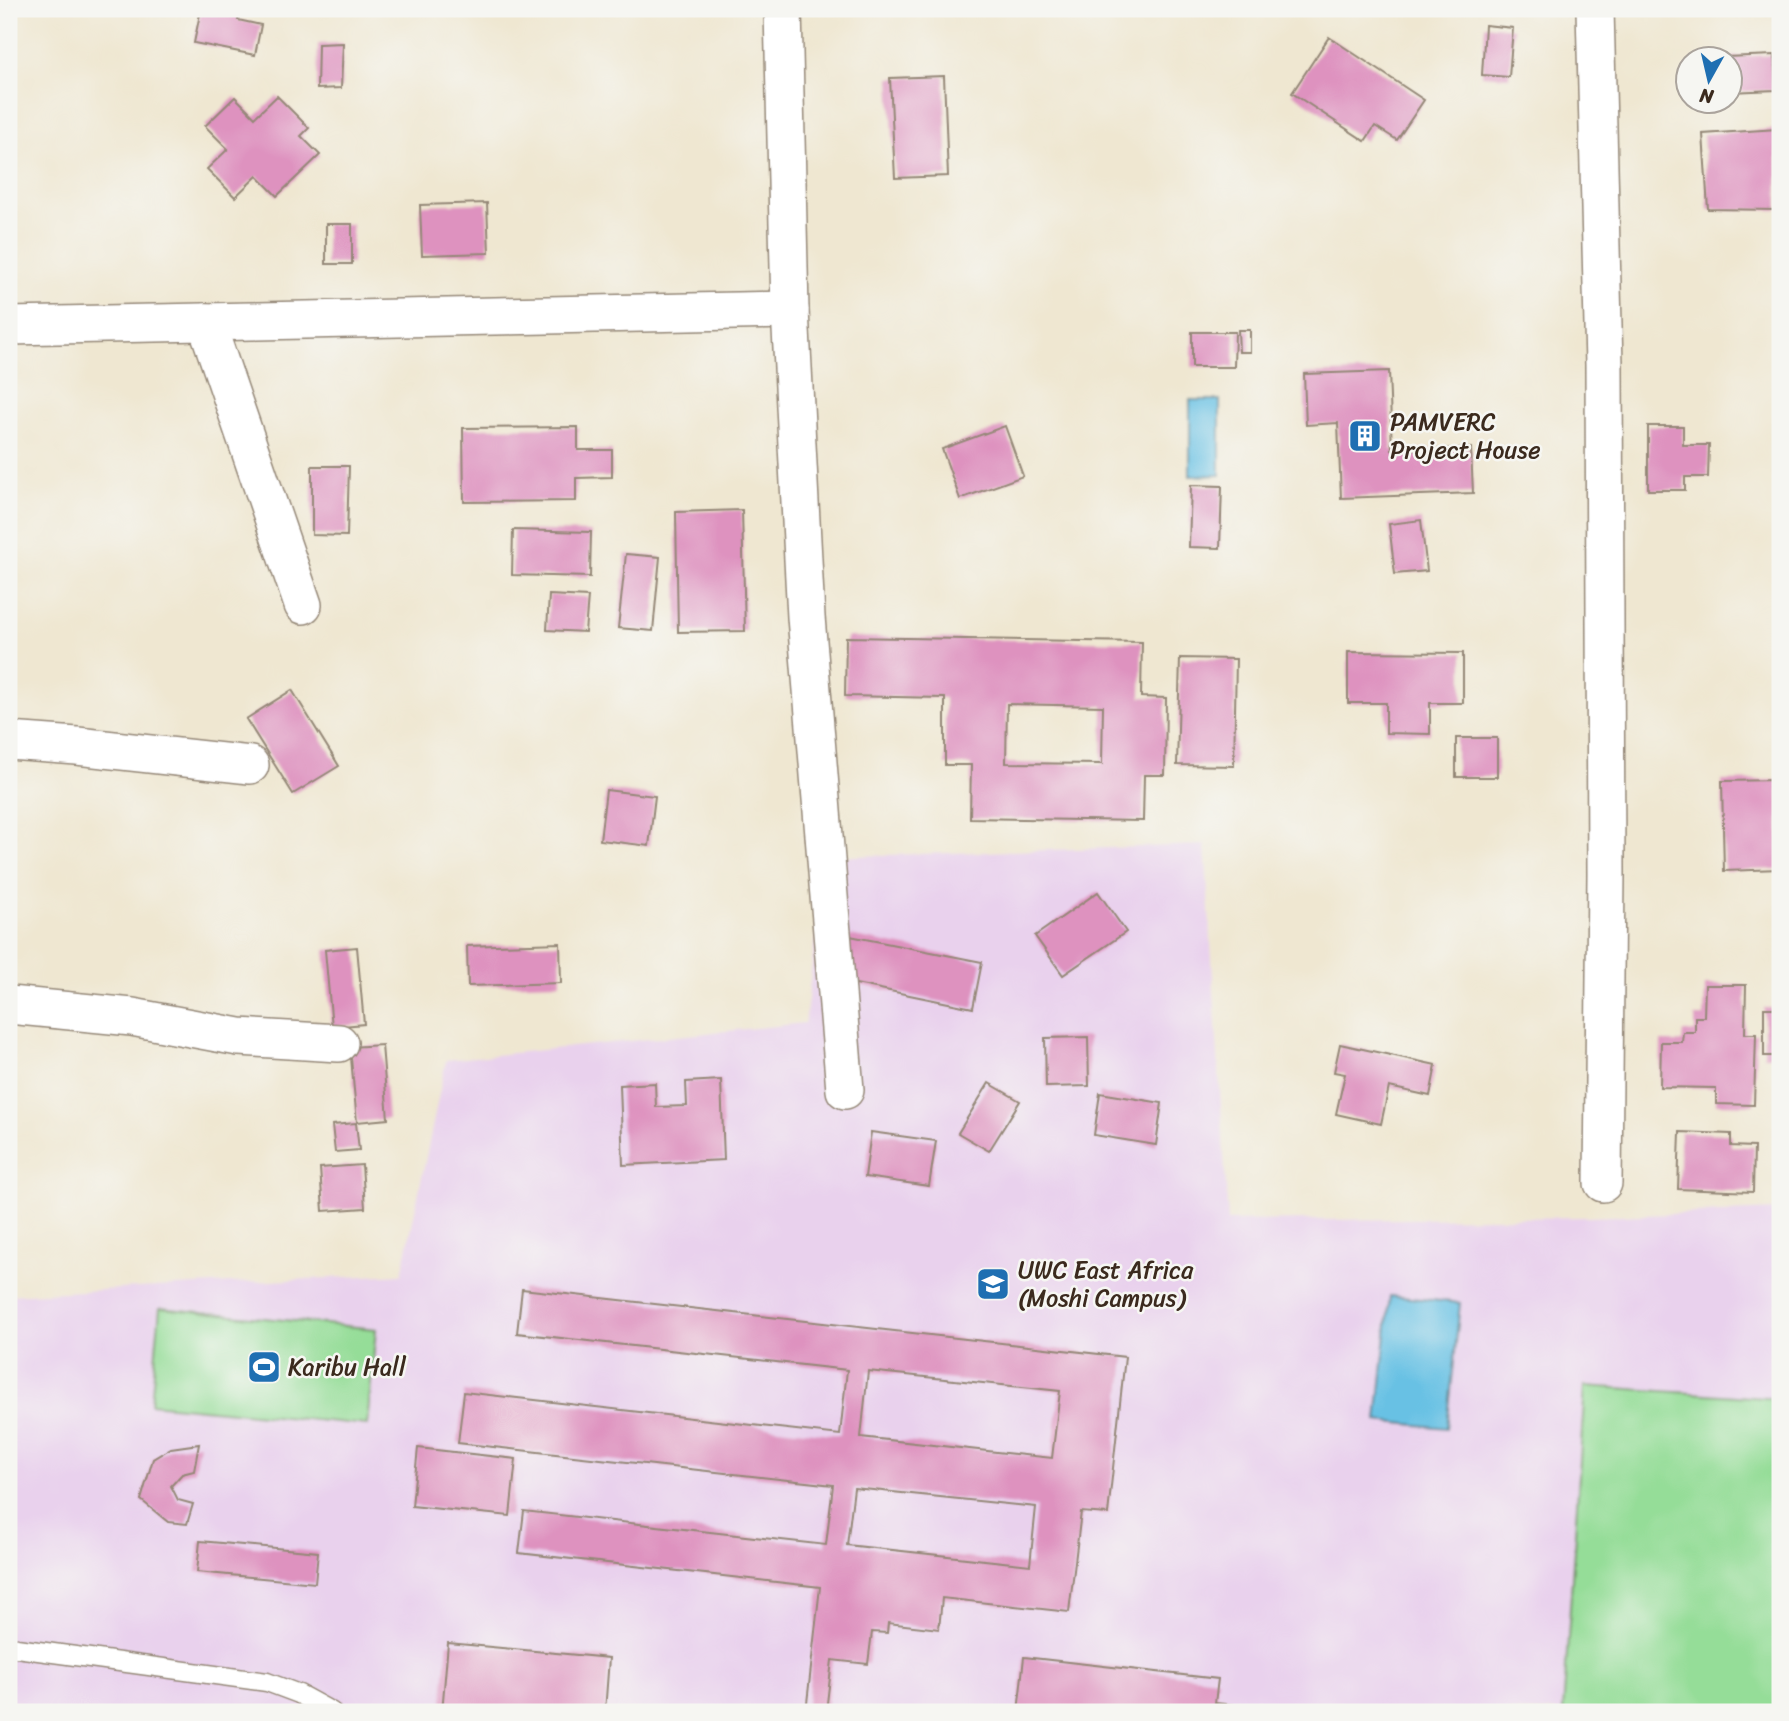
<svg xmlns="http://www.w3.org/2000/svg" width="1789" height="1721" font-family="Sriracha,sans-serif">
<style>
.built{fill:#e9d1ed}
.green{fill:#95dd98;stroke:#68845b;stroke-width:2}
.water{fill:#67c1e4;stroke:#517681;stroke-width:2}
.building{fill:#de92bf;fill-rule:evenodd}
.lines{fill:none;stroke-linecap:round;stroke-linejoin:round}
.lane-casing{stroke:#958878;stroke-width:21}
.street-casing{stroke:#958878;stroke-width:40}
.lane{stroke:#fff;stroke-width:18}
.street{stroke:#fff;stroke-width:37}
.labels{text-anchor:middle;stroke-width:5;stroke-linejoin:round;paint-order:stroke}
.poi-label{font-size:24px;fill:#3b2a1e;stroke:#f6f6f2;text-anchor:start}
</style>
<rect width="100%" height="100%" fill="#f6f6f2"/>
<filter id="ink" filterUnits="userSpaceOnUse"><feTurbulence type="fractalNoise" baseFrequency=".0143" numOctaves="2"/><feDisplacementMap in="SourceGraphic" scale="14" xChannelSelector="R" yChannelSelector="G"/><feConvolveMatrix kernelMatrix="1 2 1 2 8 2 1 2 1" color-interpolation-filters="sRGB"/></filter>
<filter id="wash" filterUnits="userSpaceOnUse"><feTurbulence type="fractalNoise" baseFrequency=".00686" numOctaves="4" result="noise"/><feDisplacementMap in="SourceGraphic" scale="28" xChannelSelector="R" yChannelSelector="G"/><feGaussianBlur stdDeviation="1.57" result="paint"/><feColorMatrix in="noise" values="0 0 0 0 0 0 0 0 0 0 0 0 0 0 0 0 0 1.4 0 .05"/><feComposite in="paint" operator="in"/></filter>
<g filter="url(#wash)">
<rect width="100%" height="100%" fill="#efe7d1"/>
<polygon class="built" points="1205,845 1228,1221 1589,1217 1780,1210 1780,1712 9,1712 9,1295 402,1274 446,1060 805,1023 825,857"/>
<g class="green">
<polygon points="160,1308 376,1329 367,1425 151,1404"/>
<polygon points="1585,1386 1780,1399 1780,1712 1563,1712"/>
</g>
<g class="water">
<polygon points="1190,400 1220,400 1220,475 1190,476"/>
<polygon points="1390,1296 1460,1303 1447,1428 1377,1421"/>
</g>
<g id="blocks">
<g class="building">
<polygon points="201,9 241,9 238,20 261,25 255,55 194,43"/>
<polygon points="1485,25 1513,28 1509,77 1482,75"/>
<polygon points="1329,37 1424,100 1397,140 1375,126 1365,141 1292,93"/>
<polygon points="343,43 341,88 317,89 318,44"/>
<polygon points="1774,55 1776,90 1730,92 1730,60 1725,60 1725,57"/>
<polygon points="944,76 948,176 895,178 890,78"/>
<polygon points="277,96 309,128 301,136 320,155 277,196 257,176 235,197 207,169 228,149 205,126 235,97 255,117"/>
<polygon points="1777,129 1778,210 1708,209 1703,134"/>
<polygon points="487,203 489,253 422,255 420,205"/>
<rect x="326" y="224" width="26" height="40"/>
<polygon points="1238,330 1250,330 1250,352 1239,352"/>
<polygon points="1192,332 1235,332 1234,367 1192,367"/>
<polygon points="1389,371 1392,450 1471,448 1473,493 1341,498 1338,423 1306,425 1304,374"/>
<polygon points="1005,426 1023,476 960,499 942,449"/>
<polygon points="1648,426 1683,426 1683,445 1709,445 1708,477 1685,477 1685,490 1648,490"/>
<polygon points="578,427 578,450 612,450 612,477 576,478 576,501 464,502 463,428"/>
<polygon points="312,466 349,466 347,536 312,535"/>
<polygon points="1191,485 1222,486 1220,548 1189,547"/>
<polygon points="742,510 745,631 678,632 676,512"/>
<polygon points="1421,520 1427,571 1395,574 1389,524"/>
<polygon points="513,530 591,532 590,577 512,575"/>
<polygon points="626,554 660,557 653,631 618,628"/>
<polygon points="549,595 588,597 585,632 547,630"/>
<path d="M846,637L1142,642L1141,697L1166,698L1165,775H1144L1143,821L970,818L971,765H945V698L845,696ZM1007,704L1103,706L1102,764L1006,763Z"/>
<polygon points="1348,652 1463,653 1463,703 1430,703 1430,734 1386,733 1386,703 1348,703"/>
<polygon points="1180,658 1236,659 1234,766 1177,765"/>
<polygon points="292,690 339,766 293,794 246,719"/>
<rect x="1456" y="738" width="41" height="39"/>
<polygon points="1779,780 1780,869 1724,871 1722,781"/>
<polygon points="606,790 655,796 649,846 600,840"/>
<polygon points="1098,892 1126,932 1063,975 1035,936"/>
<polygon points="850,936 982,962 973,1008 841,981"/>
<polygon points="560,943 561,983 468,986 467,946"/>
<polygon points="357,947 364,1024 332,1027 325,950"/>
<polygon points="1705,985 1746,985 1745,1034 1756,1034 1754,1105 1716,1104 1716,1088 1660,1087 1661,1042 1682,1042 1683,1032 1695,1032 1695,1017 1704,1017"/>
<rect x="1764" y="1008" width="16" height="48"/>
<polygon points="1088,1037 1089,1086 1046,1087 1045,1038"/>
<polygon points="1340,1044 1436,1065 1430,1096 1389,1087 1381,1124 1336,1114 1345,1074 1334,1072"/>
<polygon points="382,1045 388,1119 357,1122 350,1047"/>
<polygon points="721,1080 724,1160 623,1165 620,1085 655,1083 656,1107 687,1106 686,1082"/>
<polygon points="989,1083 1020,1101 989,1151 958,1133"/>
<polygon points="1100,1093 1162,1103 1156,1145 1094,1135"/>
<polygon points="356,1123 359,1150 335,1152 332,1125"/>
<polygon points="871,1132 936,1141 929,1186 865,1177"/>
<polygon points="1680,1132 1731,1134 1731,1146 1754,1147 1753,1192 1678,1189"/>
<polygon points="362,1165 365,1208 323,1211 320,1168"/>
<path d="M522,1289L1125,1357L1108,1514L1081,1512L1069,1612L942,1598L939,1629L888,1623L887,1633L872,1632L868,1664L832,1660L826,1712H806L820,1587L519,1553L524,1511L826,1545L833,1485L458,1443L464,1392L840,1435L847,1370L517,1333ZM868,1371L1060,1391L1052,1458L861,1437ZM854,1488L1036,1507L1030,1565L847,1545Z"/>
<polygon points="199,1444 194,1471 182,1474 171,1486 178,1500 193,1504 187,1524 168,1522 141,1500 153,1459 171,1448"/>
<polygon points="418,1448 516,1459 510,1516 412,1506"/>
<polygon points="200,1541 318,1552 315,1583 197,1572"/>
<polygon points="448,1643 609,1658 605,1712 442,1712"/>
<polygon points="1024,1657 1218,1679 1215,1703 1285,1710 1285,1712 1018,1712"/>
</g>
</g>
</g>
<g filter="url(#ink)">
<use href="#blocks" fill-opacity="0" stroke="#958878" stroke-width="2"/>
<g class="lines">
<defs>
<polyline id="lane" points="9,1647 267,1682 299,1694 332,1712"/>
<g id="street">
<polyline points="783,9 790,310 806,617 845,1090"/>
<polyline points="1595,9 1604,365 1606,874 1603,1183"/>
<polyline points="206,322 303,605"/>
<polyline points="9,326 790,310"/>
<polyline points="9,741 77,746 250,765"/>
<polyline points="9,1005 132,1017 239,1037 339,1043"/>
</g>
</defs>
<use href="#lane" class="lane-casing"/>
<use href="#street" class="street-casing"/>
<use href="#lane" class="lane"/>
<use href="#street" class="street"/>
</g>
</g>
<defs>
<symbol id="building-square" viewBox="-11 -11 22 22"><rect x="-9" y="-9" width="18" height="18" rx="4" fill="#1f6fb2" stroke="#f6f6f2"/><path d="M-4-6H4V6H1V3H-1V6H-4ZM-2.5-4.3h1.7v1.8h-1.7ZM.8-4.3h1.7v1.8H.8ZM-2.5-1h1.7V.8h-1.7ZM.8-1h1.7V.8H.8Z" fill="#fff"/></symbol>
<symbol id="school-square" viewBox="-11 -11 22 22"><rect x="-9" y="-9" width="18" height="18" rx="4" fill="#1f6fb2" stroke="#f6f6f2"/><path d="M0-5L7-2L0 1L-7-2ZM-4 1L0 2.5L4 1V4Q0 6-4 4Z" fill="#fff"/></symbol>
<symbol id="stadium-square" viewBox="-11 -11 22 22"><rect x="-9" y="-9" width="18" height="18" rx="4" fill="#1f6fb2" stroke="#f6f6f2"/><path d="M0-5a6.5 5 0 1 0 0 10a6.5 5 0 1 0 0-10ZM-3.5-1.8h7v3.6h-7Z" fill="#fff"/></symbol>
</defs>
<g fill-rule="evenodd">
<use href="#building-square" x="1346" y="417" width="38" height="38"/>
<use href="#school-square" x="974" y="1265" width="38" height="38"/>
<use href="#stadium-square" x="245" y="1348" width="38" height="38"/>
</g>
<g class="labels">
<g class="poi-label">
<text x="1390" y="430">PAMVERC<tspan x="1390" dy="28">Project House</tspan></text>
<text x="1018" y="1278">UWC East Africa<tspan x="1018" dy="28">(Moshi Campus)</tspan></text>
<text x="288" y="1375">Karibu Hall</text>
</g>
</g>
<rect width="1789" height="1721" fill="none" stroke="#f6f6f2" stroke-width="35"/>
<g transform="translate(1709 80) rotate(188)"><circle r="33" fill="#f6f6f2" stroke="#aba49d" stroke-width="2"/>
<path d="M0-5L12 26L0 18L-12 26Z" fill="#1f6fb2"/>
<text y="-10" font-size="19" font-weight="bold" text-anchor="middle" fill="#3b2a1e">N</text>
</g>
</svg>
